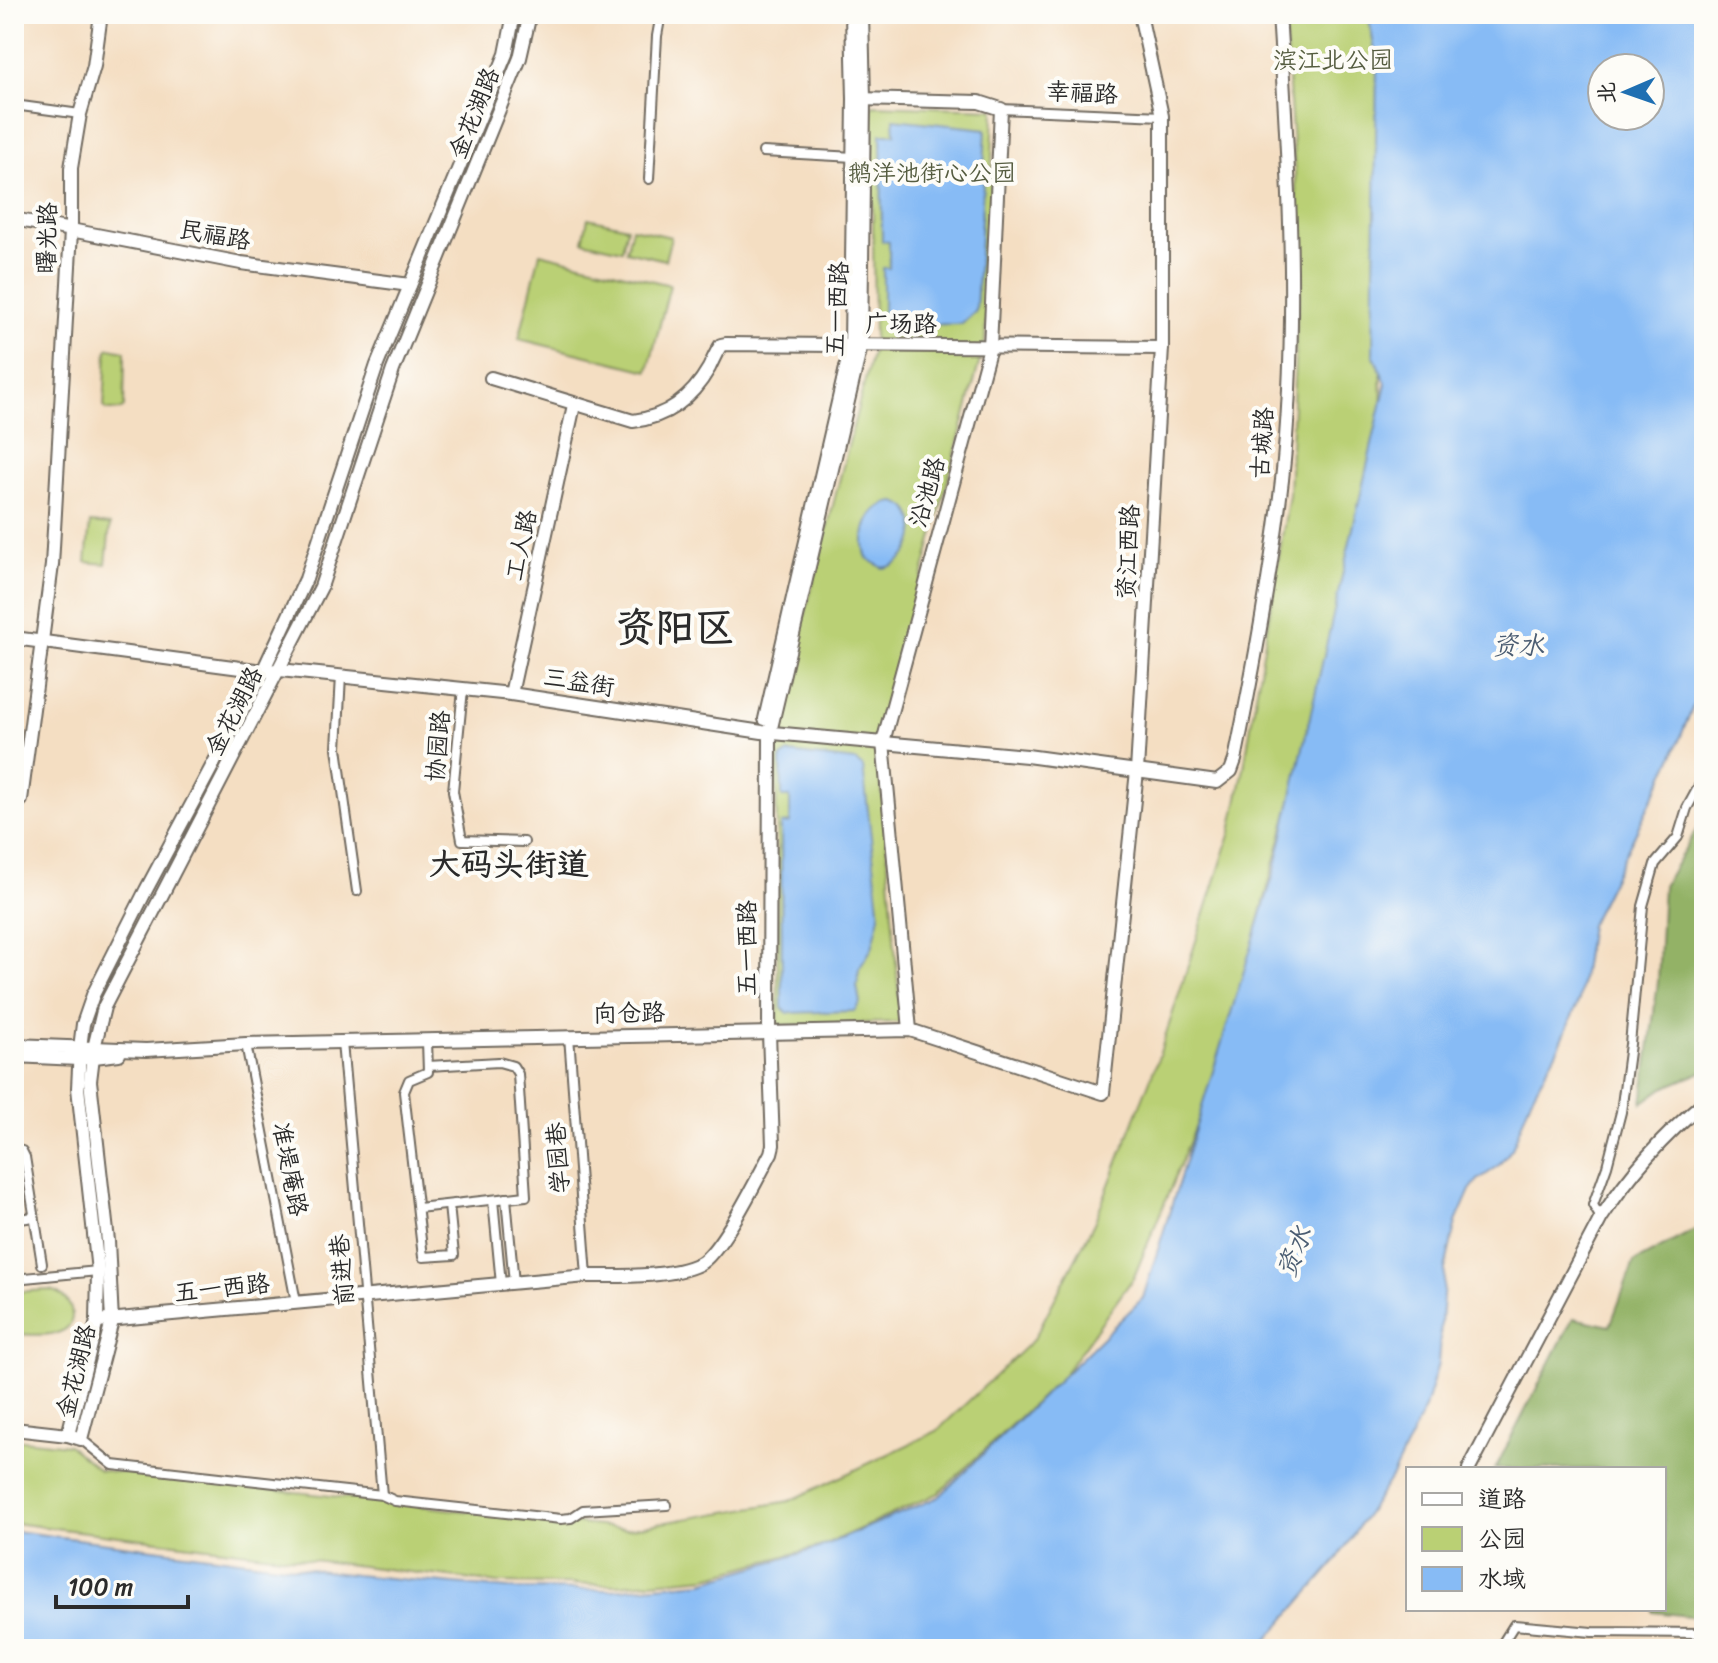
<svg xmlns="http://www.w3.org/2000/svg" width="1718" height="1663" font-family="Sriracha,'LXGW WenKai TC',sans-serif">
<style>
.green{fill:#bad074;stroke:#727e50;stroke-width:2}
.forest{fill:#93b266;stroke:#5f6e48;stroke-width:2}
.water{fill:#87bbf5;stroke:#597390;stroke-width:2;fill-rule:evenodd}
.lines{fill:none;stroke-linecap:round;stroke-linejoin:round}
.street-casing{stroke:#716a60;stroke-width:12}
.secondary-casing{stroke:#716a60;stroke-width:16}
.street{stroke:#fff;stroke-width:8}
.secondary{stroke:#fff;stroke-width:12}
.labels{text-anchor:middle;stroke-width:8;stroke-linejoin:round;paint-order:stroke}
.park-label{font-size:24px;fill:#565d41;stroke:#fdfcf7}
.street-label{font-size:24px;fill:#2b2b2b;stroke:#fdfcf7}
.water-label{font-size:26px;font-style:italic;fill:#4b5d72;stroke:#fdfcf7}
.district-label{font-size:32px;font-weight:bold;fill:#2b2b2b;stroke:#fdfcf7}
.town-label{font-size:40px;font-weight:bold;fill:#2b2b2b;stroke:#fdfcf7}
</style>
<rect width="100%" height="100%" fill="#fdfcf7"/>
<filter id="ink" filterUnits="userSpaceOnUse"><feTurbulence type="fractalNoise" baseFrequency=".0125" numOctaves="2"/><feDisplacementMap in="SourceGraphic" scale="16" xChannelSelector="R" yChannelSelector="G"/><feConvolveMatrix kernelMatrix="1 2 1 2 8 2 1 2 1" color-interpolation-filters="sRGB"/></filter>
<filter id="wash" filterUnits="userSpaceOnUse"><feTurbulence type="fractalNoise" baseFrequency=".006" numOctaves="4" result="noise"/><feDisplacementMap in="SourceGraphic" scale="32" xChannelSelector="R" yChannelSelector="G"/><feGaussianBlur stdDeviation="1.8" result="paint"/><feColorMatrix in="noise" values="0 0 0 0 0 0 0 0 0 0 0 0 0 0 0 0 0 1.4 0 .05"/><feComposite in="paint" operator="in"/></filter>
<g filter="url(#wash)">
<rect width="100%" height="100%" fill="#f4dec2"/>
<g class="green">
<polygon points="1284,14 1375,14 1379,41 1382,461 1219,1070 1134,1277 1062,1377 939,1493 822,1546 707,1577 618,1585 498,1583 14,1523 14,1439 68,1445 99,1470 626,1529 790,1501 937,1431 1034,1339 1094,1223 1158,1059 1231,832 1244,768 1289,495 1300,247"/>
<polygon points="872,105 994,109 985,341 878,742 901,1022 778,1025 776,728 874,345"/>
<polygon points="588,218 627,227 622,250 583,241"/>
<polygon points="632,228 671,237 665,260 626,251"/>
<polygon points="540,253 670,285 648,371 519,339"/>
<polygon points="110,348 125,351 124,407 120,410 108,410 104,407 107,350"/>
<polygon points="90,523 110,525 106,564 86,562"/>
<path d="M50,1290C69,1293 83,1323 60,1332C47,1337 27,1334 14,1334V1292Z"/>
</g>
<g class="forest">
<polygon points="1704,817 1704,1071 1663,1088 1642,1103 1658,982 1663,886"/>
<polygon points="1704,1225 1704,1610 1698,1617 1653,1612 1652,1609 1664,1609 1664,1469 1495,1469 1573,1318 1610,1326 1634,1262"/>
</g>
<g class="water">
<path d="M1368,14H1704V679L1670,763L1590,925L1579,1000L1560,1045L1531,1098L1512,1149L1497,1167L1478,1180L1470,1190L1456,1222L1445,1269L1438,1364L1425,1408L1392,1476L1336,1561L1259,1649H14V1531L355,1575L508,1589L611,1590L703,1582L816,1549L939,1497L1143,1298L1275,870L1386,383L1373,354L1377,62ZM1602,68H1650V116H1602Z"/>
<polygon points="894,119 986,129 976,311 962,324 891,325 883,318 883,268 889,268 889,242 882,241 881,134 895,134"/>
<path d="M896,502C929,512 914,565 883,568L867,558C858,535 869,503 896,502Z"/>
<polygon points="789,753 855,761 863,767 880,916 872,948 859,969 857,986 860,1003 854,1011 788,1013 782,1008 781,824 790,823 790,797 782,797 781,758"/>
</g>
</g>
<g filter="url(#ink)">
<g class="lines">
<defs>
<g id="street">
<polyline points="14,105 80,114"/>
<polyline points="1001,109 1162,116"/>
<polyline points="763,152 854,157"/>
<polyline points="649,179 657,36 661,14"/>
<polyline points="341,676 337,748 357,891"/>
<polyline points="463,689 453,791 462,840 524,842"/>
<polyline points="569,1036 587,1276"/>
<polyline points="427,1040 428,1072 409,1080 404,1092 423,1257 454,1255 449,1205"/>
<polyline points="342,1042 382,1495"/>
<polyline points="246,1044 296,1302"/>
<polyline points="14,1149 22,1151 25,1157 42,1264"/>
<polyline points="506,1198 514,1283"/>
<polyline points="493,1200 501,1284"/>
<polyline points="418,1208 526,1196 518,1074 513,1066 499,1062 428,1066"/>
<polyline points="1601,1218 1593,1205 1607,1166 1621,1112 1630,1044 1643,906 1655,864 1678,837 1687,808 1704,777"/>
<polyline points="14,1220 33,1217"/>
<polyline points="14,1279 98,1271"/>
<polyline points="81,1439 113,1465 382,1495 395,1501 561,1519 571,1518 583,1510 667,1505"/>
<polyline points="1499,1649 1514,1625 1592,1632 1704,1633"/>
</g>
<g id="secondary">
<polyline points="858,99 979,102 1001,109 990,347 883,742 910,1030"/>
<polyline points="14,219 241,263 410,285"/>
<path d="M491,378L633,421C668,417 692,398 709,368C713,360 716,352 721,345L726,344L1162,348"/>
<path d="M14,638L263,671L280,670L511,694L762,732L1027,756L1217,782L1231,771L1235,760C1254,667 1271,574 1282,480C1299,325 1289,168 1279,14"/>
<polyline points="511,694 574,405"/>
<polyline points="765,719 851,346 854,99 852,14"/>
<polyline points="21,800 52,565 71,231 71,168 80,114 94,66 101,14"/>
<polyline points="14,1045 146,1050 246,1044 910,1030 1103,1093 1137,771 1162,348 1162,116 1140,14"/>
<polyline points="14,1056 78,1059 119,1054"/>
<path d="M97,1321L587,1276C619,1276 670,1278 699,1264C721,1253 758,1177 771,1153L773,1145L769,1033L770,732L861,346L864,99L862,14"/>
<polyline points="14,1429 68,1435 81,1439 112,1321 108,1241 90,1081 94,1048 104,1007 321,587 393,370 520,58 530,14"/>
<polyline points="68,1435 97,1321 98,1271 78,1088 80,1048 83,1024 93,995 146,890 263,671 306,579 377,365 506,54 514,14"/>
<path d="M1469,1469L1601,1218C1630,1173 1663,1136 1704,1102"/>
</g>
</defs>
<use href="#street" class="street-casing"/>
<use href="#secondary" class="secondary-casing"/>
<use href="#street" class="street"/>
<use href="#secondary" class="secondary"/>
</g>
</g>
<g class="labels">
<g class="park-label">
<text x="1333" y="68">滨江北公园</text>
<text x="932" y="181">鹅洋池街心公园</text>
</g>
<g class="street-label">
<text transform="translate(1082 93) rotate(3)" y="8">幸福路</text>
<text transform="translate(474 113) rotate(-68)" y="8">金花湖路</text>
<text transform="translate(215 235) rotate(10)" y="8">民福路</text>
<text transform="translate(47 238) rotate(-89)" y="8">曙光路</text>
<text transform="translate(837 309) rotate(-87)" y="8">五一西路</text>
<text x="901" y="332">广场路</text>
<text transform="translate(1262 443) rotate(-86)" y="8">古城路</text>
<text transform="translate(927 492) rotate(-74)" y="8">沿池路</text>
<text transform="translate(521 545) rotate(-78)" y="8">工人路</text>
<text transform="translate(1128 552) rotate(-87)" y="8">资江西路</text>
<text transform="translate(579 682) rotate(9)" y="8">三益街</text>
<text transform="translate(234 711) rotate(-63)" y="8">金花湖路</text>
<text transform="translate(438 746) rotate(-85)" y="8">协园路</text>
<text transform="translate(747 948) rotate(-90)" y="8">五一西路</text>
<text transform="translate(629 1013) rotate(-1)" y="8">向仓路</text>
<text transform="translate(558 1158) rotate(-94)" y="8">学园巷</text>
<text transform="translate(290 1169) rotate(79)" y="8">准堤庵路</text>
<text transform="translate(342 1270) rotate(-95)" y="8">前进巷</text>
<text transform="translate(222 1288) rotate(-6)" y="8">五一西路</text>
<text transform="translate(76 1371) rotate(-76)" y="8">金花湖路</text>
</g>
<g class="water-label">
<text x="1518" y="654">资水</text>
<text transform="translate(1294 1252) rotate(-68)" y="9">资水</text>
</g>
<g class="district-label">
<text x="509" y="875">大码头街道</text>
</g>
<g class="town-label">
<text x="675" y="641">资阳区</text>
</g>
</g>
<rect width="1718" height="1663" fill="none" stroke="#fdfcf7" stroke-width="48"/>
<rect x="1406" y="1467" width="260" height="144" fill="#fdfcf7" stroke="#a9a8a5" stroke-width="2"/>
<rect x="1422" y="1493" width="40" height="12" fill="#ffffff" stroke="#a9a8a5" stroke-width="2"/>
<text x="1478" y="1507" font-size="24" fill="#2b2b2b">道路</text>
<rect x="1422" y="1527" width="40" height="24" fill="#bad074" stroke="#a9a8a5" stroke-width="2"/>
<text x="1478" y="1547" font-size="24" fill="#2b2b2b">公园</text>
<rect x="1422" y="1567" width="40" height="24" fill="#87bbf5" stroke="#a9a8a5" stroke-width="2"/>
<text x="1478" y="1587" font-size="24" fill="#2b2b2b">水域</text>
<g transform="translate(1626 92) rotate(268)"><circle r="38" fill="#fdfcf7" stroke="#a9a8a5" stroke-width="2"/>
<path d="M0-6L14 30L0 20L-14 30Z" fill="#1f6fb2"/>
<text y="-12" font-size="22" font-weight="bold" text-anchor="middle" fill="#2b2b2b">北</text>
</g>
<path d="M56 1595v12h132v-12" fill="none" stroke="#2b2b2b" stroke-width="4"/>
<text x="68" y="1595" font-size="24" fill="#2b2b2b" stroke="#fdfcf7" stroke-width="6" paint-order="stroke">100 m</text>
</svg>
